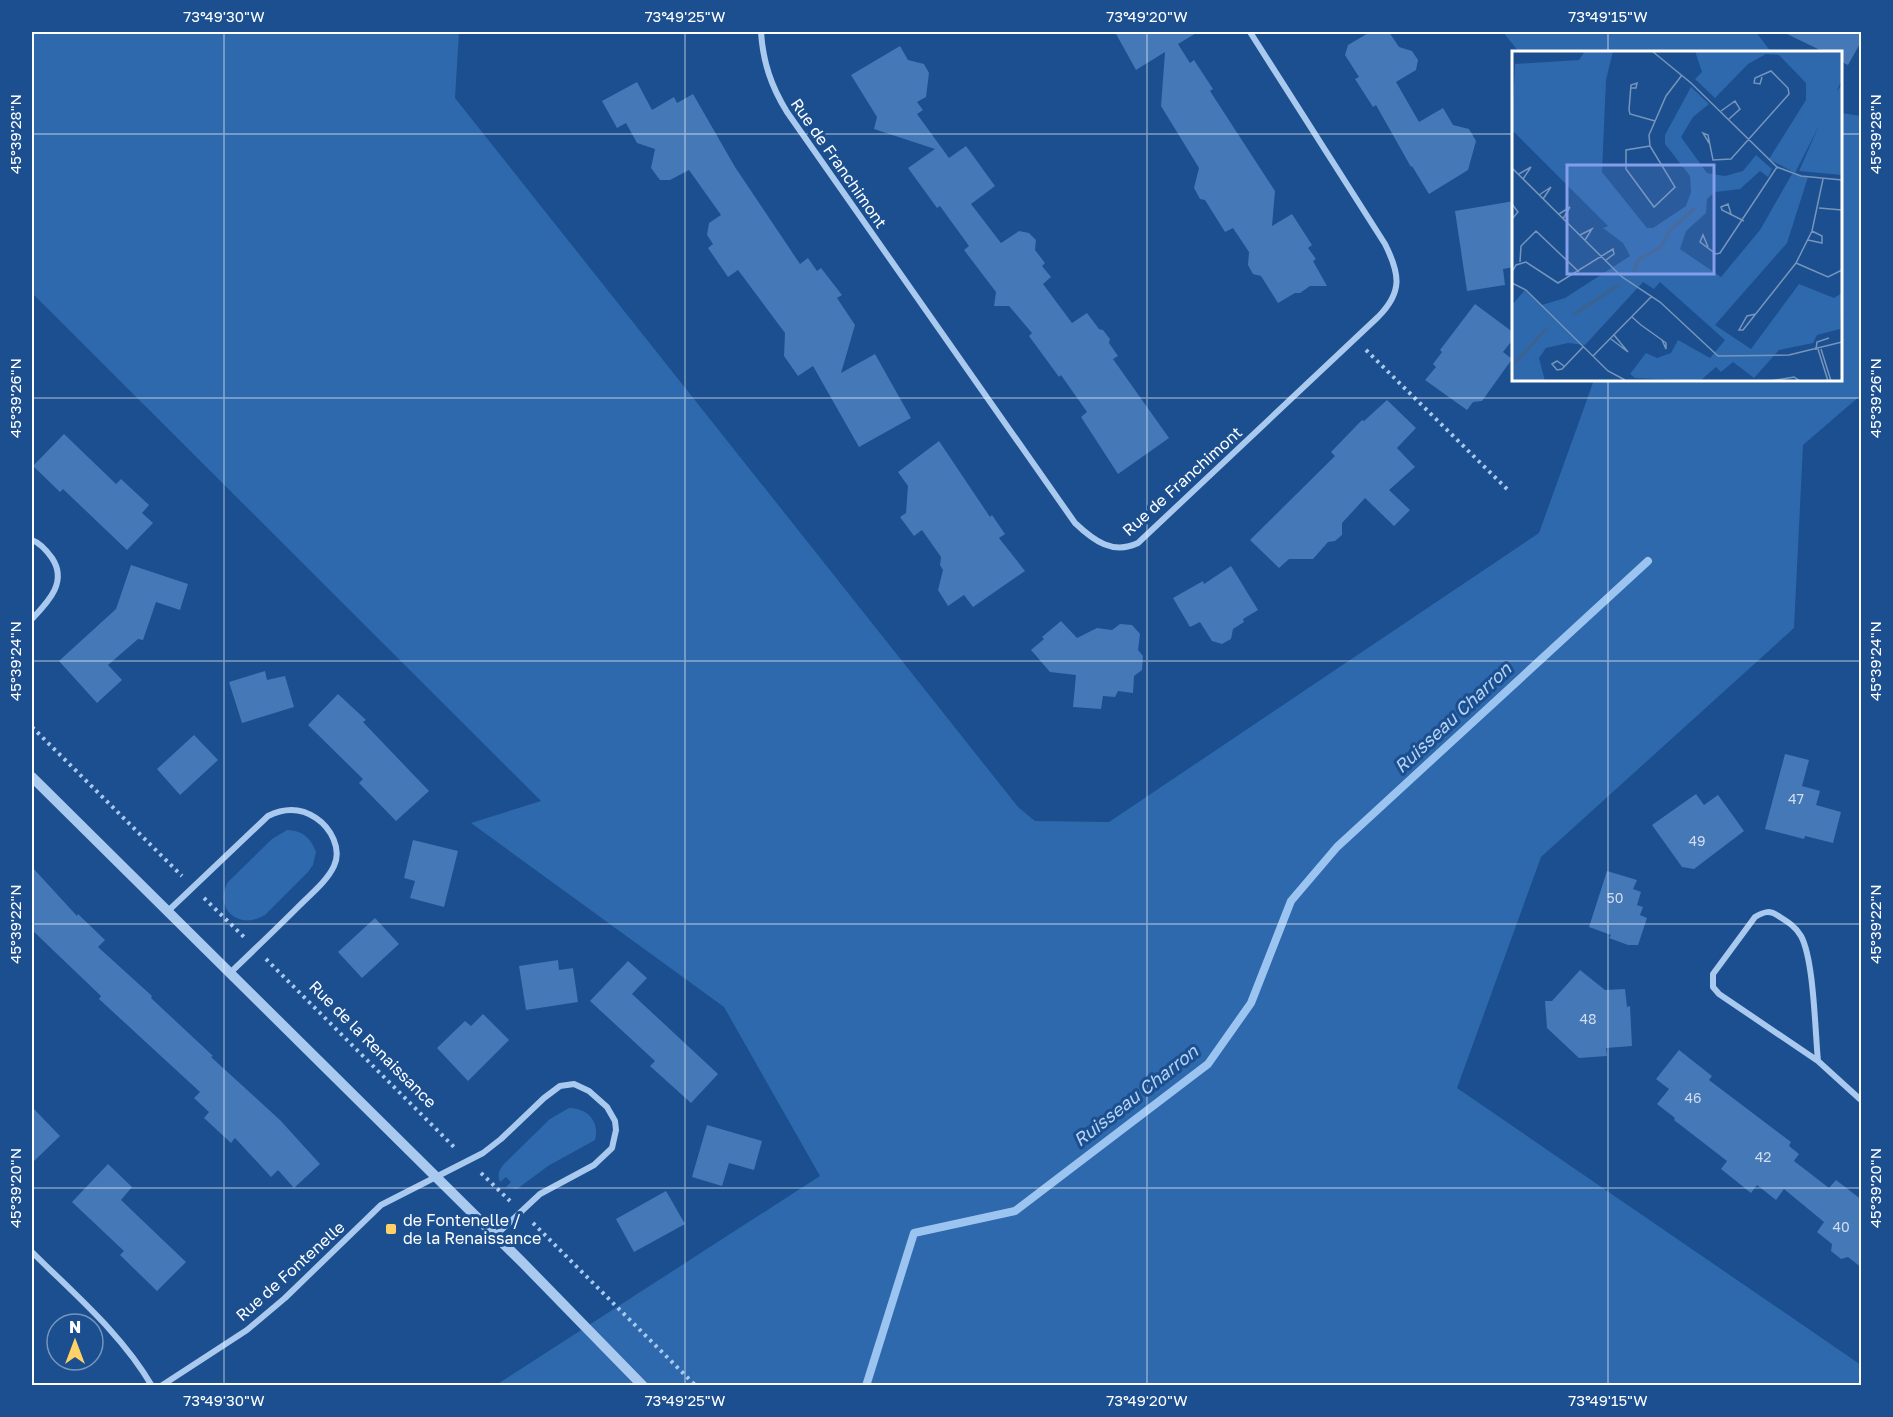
<svg xmlns="http://www.w3.org/2000/svg" width="1893" height="1417" font-family="'Golos Text',sans-serif">
<style>
.green{fill:#2e69ad}
.lines{fill:none;stroke-linecap:round;stroke-linejoin:round}
.stream{stroke:#9cc4f0;stroke-width:8}
.building{fill:#4478b7}
.path{stroke:#a9c9ee;stroke-width:4;stroke-dasharray:3 4.5;stroke-linecap:butt}
.minor{stroke:#a9c9ee;stroke-width:6}
.tertiary{stroke:#a9c9ee;stroke-width:10}
.ticks{fill:none;stroke:#fff;stroke-width:1.5;stroke-opacity:0.45}
.poi-dot{fill:#ffd166;stroke:#1b4f8f;stroke-width:2}
.labels{text-anchor:middle;stroke-width:6;stroke-linejoin:round;paint-order:stroke}
.number-label{font-size:14px;fill:#d0dded}
.street-label{font-size:16px;fill:#fff;stroke:#1b4f8f}
.poi-label{font-size:16px;fill:#fff;stroke:#1b4f8f;text-anchor:start}
.water-label{font-size:18px;font-style:italic;fill:#b5d3f5;stroke:#1b4f8f}
.inset-river{fill:none;stroke:#3c6290;stroke-width:3}
.inset-road{fill:none;stroke:#7695bc;stroke-width:1.5}
.view{fill:#839eea;fill-opacity:0.15;stroke:#839eea;stroke-width:3}
.inset-edge{fill:none;stroke:#fff;stroke-width:3}
.neatline{fill:none;stroke:#fff;stroke-width:2}
.ticks-label{font-size:15px;text-anchor:middle;fill:#fff}
</style>
<rect width="100%" height="100%" fill="#1b4f8f"/>
<g class="green">
<polygon points="32,32 459,32 455,98 1018,807 1035,821 1109,822 1539,533 1594,380 1840,380 1841,113 1861,116 1861,395 1803,445 1794,628 1541,857 1457,1088 1861,1365 1861,1385 496,1385 820,1176 724,1007 471,823 541,801 32,293"/>
<polygon points="1503,32 1756,32 1771,52 1519,52"/>
<path d="M287,830C303,831 310,837 316,852L313,865L308,872L265,915C239,931 213,909 228,882L272,839Z"/>
<path d="M569,1108C587,1108 600,1121 595,1140L548,1166L517,1189L506,1187L511,1182L506,1177L500,1182C497,1174 499,1170 504,1164L550,1119Z"/>
</g>
<g class="lines">
<polyline class="stream" points="866,1386 914,1233 1015,1211 1208,1064 1251,1003 1291,901 1337,847 1648,561"/>
</g>
<g class="building">
<polygon points="1115,32 1198,32 1178,44 1190,63 1194,60 1213,89 1210,91 1275,191 1272,226 1292,214 1312,245 1308,248 1316,259 1313,261 1327,286 1310,286 1300,293 1295,293 1278,303 1261,276 1253,274 1248,265 1249,252 1233,228 1225,232 1205,200 1200,199 1194,188 1199,168 1161,106 1165,52 1136,70"/>
<polygon points="1370,32 1389,32 1399,47 1412,51 1418,60 1416,70 1396,82 1419,122 1443,108 1453,125 1469,129 1476,141 1468,170 1429,194 1412,166 1411,167 1376,105 1373,107 1355,79 1359,77 1345,55 1348,45"/>
<polygon points="1783,32 1862,32 1862,40 1848,65 1840,61 1840,52 1824,52"/>
<polygon points="900,46 908,60 924,64 929,73 926,97 917,102 923,110 917,114 949,158 966,146 995,186 971,204 1001,243 1019,231 1029,233 1036,240 1035,250 1045,263 1042,266 1051,277 1043,284 1072,323 1087,313 1099,329 1103,330 1110,339 1109,343 1118,356 1113,359 1169,438 1118,474 1081,417 1087,412 1061,375 1059,377 1029,336 1032,333 1009,306 994,306 996,292 964,250 969,246 940,206 937,208 908,168 935,149 874,129 877,117 851,75"/>
<polygon points="637,82 652,110 674,97 677,103 693,94 735,167 800,264 808,258 817,271 821,268 842,295 837,298 855,325 841,373 875,354 911,418 859,447 813,366 798,376 784,356 785,333 738,270 728,277 708,248 713,244 707,235 709,223 721,215 689,170 670,180 660,180 651,168 655,149 637,143 626,123 617,128 602,101"/>
<polygon points="1514,201 1514,267 1503,269 1505,285 1467,291 1455,211"/>
<polygon points="1475,304 1514,333 1514,338 1503,352 1512,359 1482,401 1473,402 1467,410 1425,380 1436,367 1433,364 1442,352 1440,350"/>
<polygon points="1387,400 1416,428 1397,448 1415,467 1389,490 1410,510 1394,526 1365,498 1342,523 1342,535 1335,541 1328,542 1313,559 1289,559 1279,568 1250,540 1335,456 1331,452 1362,420 1364,421"/>
<polygon points="64,434 116,484 121,479 149,505 142,513 153,523 127,550 63,489 60,492 33,466"/>
<polygon points="939,441 990,517 992,515 1005,534 999,538 1025,571 973,607 964,595 948,606 938,590 943,570 940,565 941,557 922,530 914,536 900,517 906,513 908,486 898,472"/>
<polygon points="131,565 188,584 180,610 156,602 143,640 138,639 108,665 122,680 97,703 59,661 116,609"/>
<polygon points="1231,566 1258,610 1243,619 1244,622 1233,629 1231,639 1222,644 1212,641 1200,622 1190,627 1173,598 1203,581 1204,584"/>
<polygon points="1061,621 1077,638 1097,628 1112,630 1120,624 1132,625 1140,634 1138,650 1143,656 1142,670 1134,676 1133,693 1118,691 1115,697 1103,696 1101,709 1073,707 1076,675 1050,672 1031,650 1044,639 1042,637"/>
<polygon points="265,671 267,680 285,676 294,707 242,723 229,682"/>
<polygon points="338,694 366,720 363,722 429,791 396,821 359,783 363,779 308,725"/>
<polygon points="194,735 218,760 180,795 157,769"/>
<polygon points="1785,754 1809,760 1802,786 1820,791 1816,805 1841,812 1833,843 1805,836 1804,839 1765,829"/>
<polygon points="1696,794 1704,805 1718,795 1744,831 1694,869 1682,867 1652,825"/>
<polygon points="413,840 458,851 444,907 410,898 415,881 404,878"/>
<polygon points="32,867 77,916 78,914 105,940 98,947 152,996 151,998 213,1056 211,1057 280,1120 320,1164 294,1188 278,1170 271,1177 235,1138 231,1143 204,1118 209,1112 194,1098 200,1092 99,999 101,996 32,930"/>
<polygon points="1607,871 1637,880 1633,889 1641,892 1637,905 1643,907 1640,915 1647,918 1638,945 1628,945 1609,938 1611,935 1589,927"/>
<polygon points="375,918 399,944 362,978 338,952"/>
<polygon points="558,960 559,970 573,968 578,1002 526,1010 519,966"/>
<polygon points="628,961 647,978 632,994 718,1074 691,1103 650,1066 655,1061 590,1001"/>
<polygon points="1580,970 1605,990 1625,989 1627,1007 1630,1006 1632,1046 1606,1048 1607,1056 1579,1058 1547,1028 1545,1001 1552,1001"/>
<polygon points="483,1014 509,1040 468,1081 437,1048 465,1021 471,1026"/>
<polygon points="1679,1050 1712,1076 1709,1080 1791,1142 1789,1146 1799,1154 1794,1161 1829,1188 1836,1180 1862,1200 1862,1268 1848,1257 1841,1259 1831,1251 1832,1244 1817,1232 1824,1222 1784,1189 1776,1200 1757,1185 1751,1193 1721,1169 1727,1161 1674,1120 1675,1118 1657,1104 1669,1089 1656,1079"/>
<polygon points="32,1107 60,1136 32,1163"/>
<polygon points="707,1125 762,1141 754,1170 729,1163 722,1186 692,1177"/>
<polygon points="108,1164 132,1187 121,1200 186,1262 157,1291 120,1255 124,1251 72,1202"/>
<polygon points="666,1191 685,1224 634,1252 616,1219"/>
</g>
<g class="lines">
<g class="path">
<polyline points="1366,350 1510,492"/>
<polyline points="32,727 182,876"/>
<polyline points="204,898 244,937"/>
<polyline points="266,959 456,1149"/>
<polyline points="481,1173 510,1201"/>
<polyline points="533,1223 696,1386"/>
</g>
<g class="minor">
<path d="M761,32C763,62 771,86 787,112L1075,523C1094,541 1113,555 1138,543L1378,317C1403,292 1400,274 1385,244L1250,32"/>
<path d="M32,540C40,543 47,551 52,558C68,582 48,602 32,619"/>
<path d="M168,911L268,816C284,808 301,808 316,818C331,828 342,849 334,866C327,881 312,893 300,905C277,928 254,950 230,973"/>
<path d="M1818,1061C1815,1031 1814,960 1801,936C1796,927 1788,922 1780,917C1770,910 1765,911 1755,917L1713,974V987L1719,994L1818,1061L1862,1101"/>
<path d="M32,1252C74,1294 121,1333 152,1386"/>
<polyline points="161,1386 247,1330 285,1298 381,1205 483,1153 501,1139 544,1098 560,1086 574,1084 589,1091 607,1107 615,1121 616,1130 612,1148 594,1165 540,1194 495,1236"/>
</g>
<polyline class="tertiary" points="32,777 523,1263 643,1386"/>
</g>
<path class="ticks" d="M224,32V1386M685,32V1386M1147,32V1386M1608,32V52M32,134H1514M1840,134H1862M1608,380V1386M32,398H1862M32,661H1862M32,924H1862M32,1188H1862"/>
<rect class="poi-dot" x="385" y="1223" width="12" height="12" rx="3"/>
<g class="labels">
<g class="number-label">
<text x="1796" y="804">47</text>
<text x="1697" y="846">49</text>
<text x="1615" y="903">50</text>
<text x="1588" y="1024">48</text>
<text x="1693" y="1103">46</text>
<text x="1763" y="1162">42</text>
<text x="1841" y="1232">40</text>
</g>
<g class="street-label">
<text transform="translate(839 163) rotate(55)" y="6">Rue de Franchimont</text>
<text transform="translate(1182 481) rotate(-42)" y="6">Rue de Franchimont</text>
<text transform="translate(373 1044) rotate(45)" y="6">Rue de la Renaissance</text>
<text transform="translate(290 1271) rotate(-42)" y="6">Rue de Fontenelle</text>
</g>
<g class="poi-label">
<text x="403" y="1226">de Fontenelle /<tspan x="403" dy="18">de la Renaissance</tspan></text>
</g>
<g class="water-label">
<text transform="translate(1453 718) rotate(-43)" y="6">Ruisseau Charron</text>
<text transform="translate(1136 1096) rotate(-38)" y="6">Ruisseau Charron</text>
</g>
</g>
<g transform="translate(1512 51)">
<rect width="330" height="330" fill="#1b4f8f"/>
<path d="M73,0H101L94,29L90,121L135,177H141L174,155L179,141L178,125L153,93V84L179,36L197,53L181,66L169,86L195,122L213,125L231,120L244,104L260,118L256,126L248,120L228,138L203,141L195,148L194,162L174,180L168,198L209,226L248,179L280,123L296,126L275,192L203,274L239,298L287,233L322,247L330,242L328,278L305,284L301,292L267,299L242,327L221,311L209,321L204,316L188,330L123,327L118,323L134,302L145,307L159,302L166,289L198,307L213,289L148,231L142,238L131,231L73,294L56,292L34,297L27,307L33,330H0V254L13,239L30,254L53,247L118,205L111,192L91,177L96,175L0,79L3,13L67,9ZM183,0H330V29L283,122L257,108L294,49V32L267,4L254,3L236,13L203,47L183,28L190,21ZM330,34V124L287,120L320,45Z" fill="#2e69ad"/>
<path class="inset-river" d="M121,224L126,209L149,196L158,179L183,157M62,263L107,234M0,315L35,277"/>
<path class="inset-road" d="M140,0L179,32L265,116L289,125L330,129M119,37H124L125,32L119,34L117,59L118,63L143,70M209,60L223,50L228,58L217,68M197,92L191,82L196,84L201,109L219,108L277,43L276,37L259,20L243,27L242,32L248,33L250,26M138,95L114,99V118L142,156L163,136L138,95L137,84L154,45L170,24M0,117L110,226L148,251L206,305L277,304L330,291M7,123L19,116L11,128M27,144L39,136L31,148M0,153L6,161L0,168M307,157L330,159M47,163L58,156L51,168M219,163L216,153L209,156L210,159L232,170M68,184L80,178L73,189M296,189L310,192V185L300,180M196,196L191,184L188,191L204,203L208,202L265,116M8,211L9,195L24,180L67,221M284,212L316,226L330,219M0,221L4,214L14,211L46,232L101,198L102,203L94,209M0,232L14,239L96,320L113,329M244,263L235,265L227,279H231L284,212L300,180L311,128M120,266L129,274L150,289L154,292V298L150,289M99,288L116,301L102,284M306,298L316,330M309,298L319,330M304,299L305,291L317,287M81,305L140,245M52,315L45,310L40,313L45,319L50,318L71,296M258,330L282,326L288,330"/>
<path class="view" d="M55,114H202V223H55Z"/>
<rect width="330" height="330" class="inset-edge"/>
</g>
<rect width="1893" height="1417" fill="none" stroke="#1b4f8f" stroke-width="66"/>
<g transform="translate(75 1342)"><circle r="28" fill="#1b4f8f" stroke="#7695bc" stroke-width="1.5"/>
<path d="M0-4.5L10 22L0 15L-10 22Z" fill="#ffd166"/>
<text y="-9" font-size="16" font-weight="bold" text-anchor="middle" fill="#ffffff">N</text>
</g>
<rect x="33" y="33" width="1827" height="1351" class="neatline"/>
<g class="ticks-label">
<text x="224" y="22">73°49'30"W</text>
<text x="685" y="22">73°49'25"W</text>
<text x="1147" y="22">73°49'20"W</text>
<text x="1608" y="22">73°49'15"W</text>
<text transform="translate(16 134) rotate(-90)" y="5">45°39'28"N</text>
<text transform="translate(1876 134) rotate(-90)" y="5">45°39'28"N</text>
<text transform="translate(16 398) rotate(-90)" y="5">45°39'26"N</text>
<text transform="translate(1876 398) rotate(-90)" y="5">45°39'26"N</text>
<text transform="translate(16 661) rotate(-90)" y="5">45°39'24"N</text>
<text transform="translate(1876 661) rotate(-90)" y="5">45°39'24"N</text>
<text transform="translate(16 924) rotate(-90)" y="5">45°39'22"N</text>
<text transform="translate(1876 924) rotate(-90)" y="5">45°39'22"N</text>
<text transform="translate(16 1188) rotate(-90)" y="5">45°39'20"N</text>
<text transform="translate(1876 1188) rotate(-90)" y="5">45°39'20"N</text>
<text x="224" y="1406">73°49'30"W</text>
<text x="685" y="1406">73°49'25"W</text>
<text x="1147" y="1406">73°49'20"W</text>
<text x="1608" y="1406">73°49'15"W</text>
</g>
</svg>
